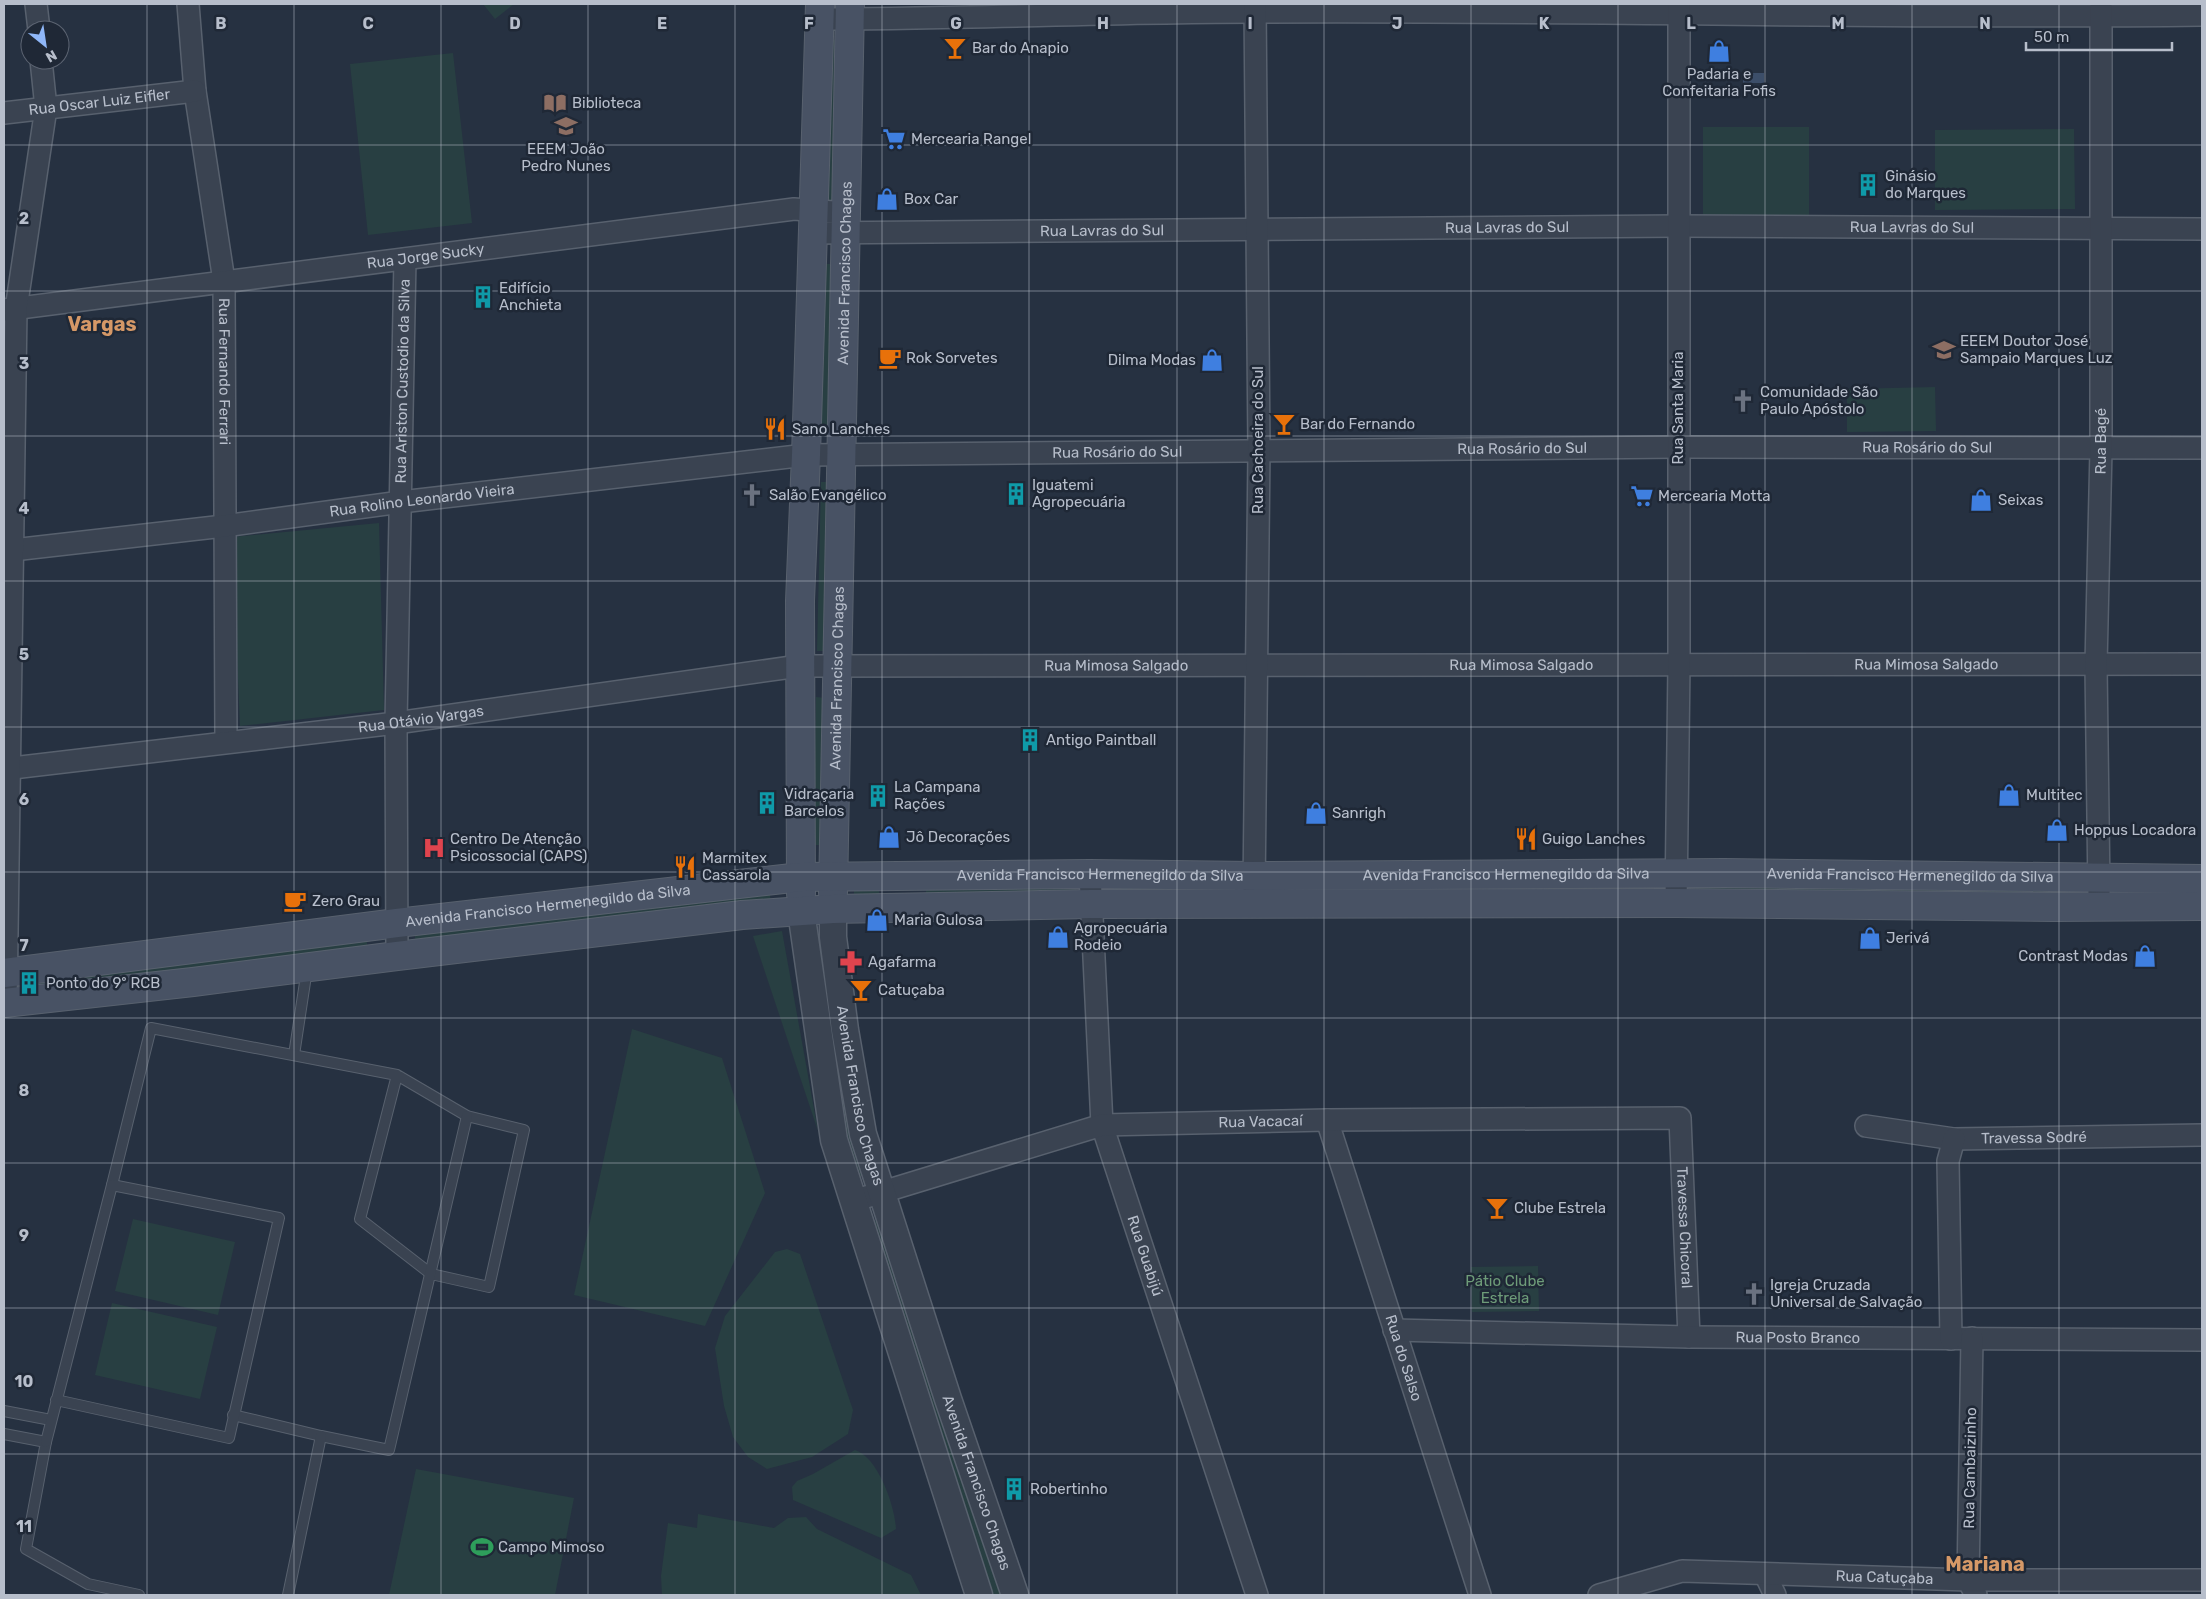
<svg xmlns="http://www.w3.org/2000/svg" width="2206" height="1599" font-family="Rubik,sans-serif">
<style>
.green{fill:#283f42}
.water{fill:#3c4e69}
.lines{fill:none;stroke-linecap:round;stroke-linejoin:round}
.service-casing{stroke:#58616e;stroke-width:12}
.minor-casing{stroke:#58616e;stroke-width:24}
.tertiary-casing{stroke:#58616e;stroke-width:29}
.secondary-casing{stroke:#58616e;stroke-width:30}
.service{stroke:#3a4351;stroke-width:10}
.minor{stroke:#3a4351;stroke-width:21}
.tertiary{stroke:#3a4351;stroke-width:26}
.secondary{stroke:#485264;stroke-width:28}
.grid{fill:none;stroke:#b7becb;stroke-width:1;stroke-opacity:0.55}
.labels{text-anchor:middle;stroke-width:5;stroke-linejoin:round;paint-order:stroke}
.poi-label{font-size:15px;fill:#b7becb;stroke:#1f2836;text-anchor:start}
.street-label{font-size:15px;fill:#b7becb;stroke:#1f2836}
.park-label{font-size:15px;fill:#6e9c79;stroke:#1f2836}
.district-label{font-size:20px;font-weight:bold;fill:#d59867;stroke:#1f2836}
.grid-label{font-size:16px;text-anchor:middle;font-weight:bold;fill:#b7becb;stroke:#1f2836;stroke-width:5;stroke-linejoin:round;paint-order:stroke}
</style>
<rect width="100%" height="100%" fill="#263141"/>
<g class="green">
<polygon points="483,4 514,4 495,19"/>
<polygon points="827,40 839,40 836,209 824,208"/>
<polygon points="453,53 472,223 368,235 350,64"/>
<polygon points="1703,127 1809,127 1809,217 1703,218"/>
<polygon points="2074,129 2075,209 1935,210 1935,130"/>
<polygon points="822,264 833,264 829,433 819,433"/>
<polygon points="1935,387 1936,431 1847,432 1847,389"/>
<polygon points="821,482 831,482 828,651 817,651"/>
<polygon points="379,523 384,710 240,726 232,537"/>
<polygon points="816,697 826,698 823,845 813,845"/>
<polygon points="769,886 771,904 416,946 414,928"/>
<polygon points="854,887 879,888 879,900 854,900"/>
<polygon points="2073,887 2072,898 1697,899 1697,888"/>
<polygon points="926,888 1076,888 1076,899 926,900"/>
<polygon points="782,931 818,1131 753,936"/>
<polygon points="366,934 368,952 13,994 11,976"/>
<polygon points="826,953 868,1174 858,1177 846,1137 816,955"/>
<polygon points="632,1029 722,1058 765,1193 705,1326 574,1295"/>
<polygon points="133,1219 235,1242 218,1315 115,1291"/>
<polygon points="881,1219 1004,1595 992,1595 870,1223"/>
<polygon points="787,1249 800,1254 853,1410 848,1434 812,1457 767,1469 748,1457 733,1437 724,1406 715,1348 725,1316 775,1252"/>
<polygon points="1538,1266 1539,1311 1472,1312 1471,1267"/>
<polygon points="112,1303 217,1327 200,1399 95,1375"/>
<path d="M855,1450C878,1457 895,1506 896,1529L881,1538L793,1500L792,1487L797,1481L813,1474Z"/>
<polygon points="416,1469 574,1498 555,1595 389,1595"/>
<polygon points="698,1514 774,1528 788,1518 806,1517 817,1529 911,1575 921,1595 662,1595 661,1576 668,1523 697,1528"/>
</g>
<rect class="water" x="1743" y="73" width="21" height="10"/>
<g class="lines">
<defs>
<g id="service">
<polyline points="294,1055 307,969"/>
<polyline points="112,1185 151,1028 397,1075 467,1116 524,1130 489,1287 431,1274 360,1219 397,1075"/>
<polyline points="4,1411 51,1420"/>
<polyline points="233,1415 321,1436 389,1450 467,1116"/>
<polyline points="4,1434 46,1442 26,1549 88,1584 139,1595"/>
<polyline points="46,1442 112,1185 279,1218 229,1438 56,1400"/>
<polyline points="288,1595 321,1436"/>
</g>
<g id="minor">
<polyline points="36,4 39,30"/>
<path id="s1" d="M188,4L195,91L224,281L226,742"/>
<path d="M820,19C965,19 1111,12 1257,12C1572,10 1887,19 2202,15"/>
<path id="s2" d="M4,113L195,91"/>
<path id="s3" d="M812,233L1678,226L2202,229"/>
<path id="s4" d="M4,310L794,209L847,213"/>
<path id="s5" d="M4,551L224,526L401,502L806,455L1678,447L2202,448"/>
<path id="s6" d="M4,769L396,723L799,666L2202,664"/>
<path id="s7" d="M1090,874L1102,1125L1257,1595"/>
<polyline points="1254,891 1259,451 1255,4"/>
<path id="s8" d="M2099,893L2096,665L2101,449V4"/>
<polyline points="1676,903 1679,663 1679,4"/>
<path id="s9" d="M397,956L396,723L405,259"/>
<polyline points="6,1003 16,309 46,108 41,60"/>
<path id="s10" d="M1327,1120L1480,1595"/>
<path id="s11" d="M1866,1126L1954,1139L2202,1135"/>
<path id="s12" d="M853,1201L1102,1125L1327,1120L1680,1118L1689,1337"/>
<path id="s13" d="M1394,1330L1689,1337L2202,1340"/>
<polyline points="1972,1338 1968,1580 1976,1595"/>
<polyline points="1951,1339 1948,1161 1954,1139"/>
<polyline points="1765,1574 1775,1595"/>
<path id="s14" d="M1599,1595L1682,1571L1968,1580H2202"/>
</g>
<g id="tertiary">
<path id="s15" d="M833,909V937L845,1030L863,1134L948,1399L1015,1595"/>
<polyline points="801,911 834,1140 979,1595"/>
</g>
<g id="secondary">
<path id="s16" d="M833,893L850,4"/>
<polyline points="801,894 800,601 806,455 820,4"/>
<path id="s17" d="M4,973L397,923L801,877L1090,874L1254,876L1725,873L2202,879"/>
<polyline points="4,1003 193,982 397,956 742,915 833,909 1091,904 1676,903 2053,907 2202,906"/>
</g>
</defs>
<use href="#service" class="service-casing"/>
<use href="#minor" class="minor-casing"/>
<use href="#tertiary" class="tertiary-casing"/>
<use href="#secondary" class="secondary-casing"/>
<use href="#service" class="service"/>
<use href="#minor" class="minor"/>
<use href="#tertiary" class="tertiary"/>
<use href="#secondary" class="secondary"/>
</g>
<path class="grid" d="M147,4V1595M294,4V1595M441,4V1595M588,4V1595M735,4V1595M882,4V1595M1029,4V1595M1177,4V1595M1324,4V1595M1471,4V1595M1618,4V1595M1765,4V1595M1912,4V1595M2059,4V1595M4,145H2202M4,291H2202M4,436H2202M4,581H2202M4,727H2202M4,872H2202M4,1018H2202M4,1163H2202M4,1308H2202M4,1454H2202"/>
<defs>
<symbol id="bar-bare" viewBox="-9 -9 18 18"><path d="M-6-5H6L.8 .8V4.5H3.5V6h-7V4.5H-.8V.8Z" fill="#e8710a" stroke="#1f2836" stroke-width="2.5" paint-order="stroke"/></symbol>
<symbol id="shop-bare" viewBox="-9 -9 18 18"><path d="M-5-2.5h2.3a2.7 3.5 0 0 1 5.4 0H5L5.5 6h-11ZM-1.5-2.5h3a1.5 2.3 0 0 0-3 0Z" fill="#3f7fe0" stroke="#1f2836" stroke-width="2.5" paint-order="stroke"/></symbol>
<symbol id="library-bare" viewBox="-9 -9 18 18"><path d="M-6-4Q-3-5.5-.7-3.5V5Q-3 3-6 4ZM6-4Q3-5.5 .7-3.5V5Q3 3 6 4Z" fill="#8d6e63" stroke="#1f2836" stroke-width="2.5" paint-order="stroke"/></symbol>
<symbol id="school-bare" viewBox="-9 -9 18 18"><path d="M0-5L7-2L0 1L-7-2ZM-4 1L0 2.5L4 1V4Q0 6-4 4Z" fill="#8d6e63" stroke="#1f2836" stroke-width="2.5" paint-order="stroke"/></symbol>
<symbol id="supermarket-bare" viewBox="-9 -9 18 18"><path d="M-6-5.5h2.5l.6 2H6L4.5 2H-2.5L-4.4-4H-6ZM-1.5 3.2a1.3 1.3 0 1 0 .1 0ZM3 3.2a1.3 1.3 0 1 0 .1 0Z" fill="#3f7fe0" stroke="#1f2836" stroke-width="2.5" paint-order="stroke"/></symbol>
<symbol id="building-bare" viewBox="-9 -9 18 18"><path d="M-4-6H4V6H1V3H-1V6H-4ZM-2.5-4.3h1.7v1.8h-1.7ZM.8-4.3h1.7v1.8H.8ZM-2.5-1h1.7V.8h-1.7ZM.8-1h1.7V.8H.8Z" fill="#0f9aa8" stroke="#1f2836" stroke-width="2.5" paint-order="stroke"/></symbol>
<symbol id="cafe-bare" viewBox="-9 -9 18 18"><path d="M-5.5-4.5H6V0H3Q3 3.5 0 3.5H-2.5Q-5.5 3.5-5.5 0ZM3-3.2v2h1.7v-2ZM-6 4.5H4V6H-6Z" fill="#e8710a" stroke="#1f2836" stroke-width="2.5" paint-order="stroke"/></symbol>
<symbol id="church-bare" viewBox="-9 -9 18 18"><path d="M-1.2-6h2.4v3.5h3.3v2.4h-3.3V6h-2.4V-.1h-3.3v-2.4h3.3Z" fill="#6b7280" stroke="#1f2836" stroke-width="2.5" paint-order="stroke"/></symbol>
<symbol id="restaurant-bare" viewBox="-9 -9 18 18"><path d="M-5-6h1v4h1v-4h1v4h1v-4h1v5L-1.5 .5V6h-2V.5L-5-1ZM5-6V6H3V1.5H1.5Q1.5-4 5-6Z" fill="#e8710a" stroke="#1f2836" stroke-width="2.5" paint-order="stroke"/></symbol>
<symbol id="hospital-bare" viewBox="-9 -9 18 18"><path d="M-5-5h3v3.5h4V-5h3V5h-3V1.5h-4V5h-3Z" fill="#e0444e" stroke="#1f2836" stroke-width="2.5" paint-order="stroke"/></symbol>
<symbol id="pharmacy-bare" viewBox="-9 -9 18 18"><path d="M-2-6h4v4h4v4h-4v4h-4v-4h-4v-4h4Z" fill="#e0444e" stroke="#1f2836" stroke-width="2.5" paint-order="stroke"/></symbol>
<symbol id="stadium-bare" viewBox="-9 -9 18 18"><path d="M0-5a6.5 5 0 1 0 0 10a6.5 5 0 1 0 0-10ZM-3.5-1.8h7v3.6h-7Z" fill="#2e9e5b" stroke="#1f2836" stroke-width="2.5" paint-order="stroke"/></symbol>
</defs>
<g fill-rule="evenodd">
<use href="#bar-bare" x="939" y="32" width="32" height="32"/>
<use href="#shop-bare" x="1703" y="35" width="32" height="32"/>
<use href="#library-bare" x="539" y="87" width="32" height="32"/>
<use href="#school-bare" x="550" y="110" width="32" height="32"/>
<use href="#supermarket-bare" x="878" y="123" width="32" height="32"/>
<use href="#building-bare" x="1852" y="169" width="32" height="32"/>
<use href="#shop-bare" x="871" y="183" width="32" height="32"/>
<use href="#building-bare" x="467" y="281" width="32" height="32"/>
<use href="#school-bare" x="1928" y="334" width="32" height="32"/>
<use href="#cafe-bare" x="874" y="342" width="32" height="32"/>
<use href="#shop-bare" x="1196" y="344" width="32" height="32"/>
<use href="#church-bare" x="1727" y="385" width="32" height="32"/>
<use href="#bar-bare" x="1268" y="408" width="32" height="32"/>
<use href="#restaurant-bare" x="759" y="413" width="32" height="32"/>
<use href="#building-bare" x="1000" y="478" width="32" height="32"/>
<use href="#church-bare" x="736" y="479" width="32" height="32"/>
<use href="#supermarket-bare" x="1626" y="480" width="32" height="32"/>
<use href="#shop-bare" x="1965" y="484" width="32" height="32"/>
<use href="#building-bare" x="1014" y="724" width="32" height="32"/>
<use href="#shop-bare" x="1993" y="779" width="32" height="32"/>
<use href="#building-bare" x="862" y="780" width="32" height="32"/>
<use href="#building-bare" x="751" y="787" width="32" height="32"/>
<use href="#shop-bare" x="1300" y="797" width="32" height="32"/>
<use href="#shop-bare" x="2041" y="814" width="32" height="32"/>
<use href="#shop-bare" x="873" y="821" width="32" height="32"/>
<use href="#restaurant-bare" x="1510" y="823" width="32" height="32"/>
<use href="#hospital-bare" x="418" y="832" width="32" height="32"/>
<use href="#restaurant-bare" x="669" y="851" width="32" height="32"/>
<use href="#cafe-bare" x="279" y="885" width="32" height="32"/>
<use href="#shop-bare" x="861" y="904" width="32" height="32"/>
<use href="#shop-bare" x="1042" y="921" width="32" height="32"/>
<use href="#shop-bare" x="1854" y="922" width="32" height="32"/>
<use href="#shop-bare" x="2129" y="940" width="32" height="32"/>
<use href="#pharmacy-bare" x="835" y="946" width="32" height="32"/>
<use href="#building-bare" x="13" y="967" width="32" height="32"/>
<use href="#bar-bare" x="845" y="974" width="32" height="32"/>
<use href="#bar-bare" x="1481" y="1192" width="32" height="32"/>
<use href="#church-bare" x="1738" y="1278" width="32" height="32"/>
<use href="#building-bare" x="998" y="1473" width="32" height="32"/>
<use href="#stadium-bare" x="466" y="1531" width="32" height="32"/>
</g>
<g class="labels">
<g class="poi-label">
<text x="972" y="53">Bar do Anapio</text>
<text x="1719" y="79" text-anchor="middle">Padaria e<tspan x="1719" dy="17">Confeitaria Fofis</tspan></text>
<text x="572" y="108">Biblioteca</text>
<text x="911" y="144">Mercearia Rangel</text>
<text x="566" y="154" text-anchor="middle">EEEM João<tspan x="566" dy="17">Pedro Nunes</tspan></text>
<text x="1885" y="181">Ginásio<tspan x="1885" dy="17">do Marques</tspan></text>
<text x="904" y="204">Box Car</text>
<text x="499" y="293">Edifício<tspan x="499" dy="17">Anchieta</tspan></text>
<text x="1960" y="346">EEEM Doutor José<tspan x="1960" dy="17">Sampaio Marques Luz</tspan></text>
<text x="906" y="363">Rok Sorvetes</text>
<text x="1196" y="365" text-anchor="end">Dilma Modas</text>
<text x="1760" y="397">Comunidade São<tspan x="1760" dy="17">Paulo Apóstolo</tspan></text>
<text x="1300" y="429">Bar do Fernando</text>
<text x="792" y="434">Sano Lanches</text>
<text x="1032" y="490">Iguatemi<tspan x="1032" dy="17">Agropecuária</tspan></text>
<text x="769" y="500">Salão Evangélico</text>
<text x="1658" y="501">Mercearia Motta</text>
<text x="1998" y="505">Seixas</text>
<text x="1046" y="745">Antigo Paintball</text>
<text x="894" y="792">La Campana<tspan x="894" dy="17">Rações</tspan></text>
<text x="784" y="799">Vidraçaria<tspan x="784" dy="17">Barcelos</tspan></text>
<text x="2026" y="800">Multitec</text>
<text x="1332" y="818">Sanrigh</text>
<text x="2074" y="835">Hoppus Locadora</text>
<text x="906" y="842">Jô Decorações</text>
<text x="450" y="844">Centro De Atenção<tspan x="450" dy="17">Psicossocial (CAPS)</tspan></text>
<text x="1542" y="844">Guigo Lanches</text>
<text x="702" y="863">Marmitex<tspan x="702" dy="17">Cassarola</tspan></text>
<text x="312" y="906">Zero Grau</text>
<text x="894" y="925">Maria Gulosa</text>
<text x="1074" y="933">Agropecuária<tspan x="1074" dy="17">Rodeio</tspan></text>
<text x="1886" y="943">Jerivá</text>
<text x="2128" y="961" text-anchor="end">Contrast Modas</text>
<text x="868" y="967">Agafarma</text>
<text x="46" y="988">Ponto do 9º RCB</text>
<text x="878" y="995">Catuçaba</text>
<text x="1514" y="1213">Clube Estrela</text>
<text x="1770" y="1290">Igreja Cruzada<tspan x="1770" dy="17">Universal de Salvação</tspan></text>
<text x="1030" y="1494">Robertinho</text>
<text x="498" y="1552">Campo Mimoso</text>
</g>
<g class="street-label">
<text dy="5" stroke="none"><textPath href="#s2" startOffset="96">Rua Oscar Luiz Eifler</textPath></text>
<text dy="5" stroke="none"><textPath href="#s3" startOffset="695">Rua Lavras do Sul</textPath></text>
<text dy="5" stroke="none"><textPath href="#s3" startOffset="1100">Rua Lavras do Sul</textPath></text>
<text dy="5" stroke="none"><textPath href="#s3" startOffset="290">Rua Lavras do Sul</textPath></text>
<text dy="5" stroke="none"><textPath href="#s4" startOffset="425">Rua Jorge Sucky</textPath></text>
<text dy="5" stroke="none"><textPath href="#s16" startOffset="620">Avenida Francisco Chagas</textPath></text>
<text dy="5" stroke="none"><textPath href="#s1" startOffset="370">Rua Fernando Ferrari</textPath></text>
<text dy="5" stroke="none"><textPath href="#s9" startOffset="575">Rua Ariston Custodio da Silva</textPath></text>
<text transform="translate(1678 408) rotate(-90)" y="5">Rua Santa Maria</text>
<text transform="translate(1258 440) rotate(-90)" y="5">Rua Cachoeira do Sul</text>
<text dy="5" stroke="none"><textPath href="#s8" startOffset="452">Rua Bagé</textPath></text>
<text dy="5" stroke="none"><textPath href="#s5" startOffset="1524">Rua Rosário do Sul</textPath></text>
<text dy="5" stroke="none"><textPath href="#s5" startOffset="1929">Rua Rosário do Sul</textPath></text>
<text dy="5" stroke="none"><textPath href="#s5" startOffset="1119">Rua Rosário do Sul</textPath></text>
<text dy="5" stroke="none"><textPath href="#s5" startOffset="421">Rua Rolino Leonardo Vieira</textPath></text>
<text dy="5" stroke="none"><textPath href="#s6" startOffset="1524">Rua Mimosa Salgado</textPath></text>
<text dy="5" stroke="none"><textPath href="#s6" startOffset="1929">Rua Mimosa Salgado</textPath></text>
<text dy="5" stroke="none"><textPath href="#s6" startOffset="1119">Rua Mimosa Salgado</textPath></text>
<text dy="5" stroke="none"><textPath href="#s16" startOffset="215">Avenida Francisco Chagas</textPath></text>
<text dy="5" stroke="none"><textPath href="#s6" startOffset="420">Rua Otávio Vargas</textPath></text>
<text dy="5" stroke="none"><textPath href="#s17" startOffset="1508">Avenida Francisco Hermenegildo da Silva</textPath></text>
<text dy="5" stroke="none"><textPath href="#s17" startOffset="1102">Avenida Francisco Hermenegildo da Silva</textPath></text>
<text dy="5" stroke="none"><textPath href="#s17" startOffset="1912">Avenida Francisco Hermenegildo da Silva</textPath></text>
<text dy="5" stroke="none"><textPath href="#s17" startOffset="548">Avenida Francisco Hermenegildo da Silva</textPath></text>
<text dy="5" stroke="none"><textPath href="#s15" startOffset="189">Avenida Francisco Chagas</textPath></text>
<text dy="5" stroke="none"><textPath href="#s12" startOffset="419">Rua Vacacaí</textPath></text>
<text dy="5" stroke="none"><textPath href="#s11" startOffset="169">Travessa Sodré</textPath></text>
<text dy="5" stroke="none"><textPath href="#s12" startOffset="948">Travessa Chicoral</textPath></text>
<text dy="5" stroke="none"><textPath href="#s7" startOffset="389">Rua Guabijú</textPath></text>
<text dy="5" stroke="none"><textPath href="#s13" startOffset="404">Rua Posto Branco</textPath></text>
<text dy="5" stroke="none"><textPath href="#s10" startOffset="250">Rua do Salso</textPath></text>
<text transform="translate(1970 1468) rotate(-89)" y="5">Rua Cambaizinho</text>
<text dy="5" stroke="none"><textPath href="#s15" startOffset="594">Avenida Francisco Chagas</textPath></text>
<text dy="5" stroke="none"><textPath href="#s14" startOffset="289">Rua Catuçaba</textPath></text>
</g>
<g class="park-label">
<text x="1505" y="1286">Pátio Clube<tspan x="1505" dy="17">Estrela</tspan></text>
</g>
<g class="district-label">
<text x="102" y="331">Vargas</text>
<text x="1985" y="1571">Mariana</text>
</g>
</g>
<g class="grid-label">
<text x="221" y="29">B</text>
<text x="368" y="29">C</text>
<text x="515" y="29">D</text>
<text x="662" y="29">E</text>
<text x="809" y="29">F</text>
<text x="956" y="29">G</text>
<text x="1103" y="29">H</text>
<text x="1250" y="29">I</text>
<text x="1397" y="29">J</text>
<text x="1544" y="29">K</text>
<text x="1691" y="29">L</text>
<text x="1838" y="29">M</text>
<text x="1985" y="29">N</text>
<text x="24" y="224">2</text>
<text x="24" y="369">3</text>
<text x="24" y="514">4</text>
<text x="24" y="660">5</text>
<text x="24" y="805">6</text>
<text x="24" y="951">7</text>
<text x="24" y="1096">8</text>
<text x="24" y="1241">9</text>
<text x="24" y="1387">10</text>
<text x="24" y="1532">11</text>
</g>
<rect width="2206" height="1599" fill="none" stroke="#b7becb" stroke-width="10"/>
<g transform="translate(45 45) rotate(150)"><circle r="24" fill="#1f2836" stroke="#5c6472"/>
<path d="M0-4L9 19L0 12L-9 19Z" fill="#8fb7f8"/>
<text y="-8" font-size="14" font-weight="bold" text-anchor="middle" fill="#b7becb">N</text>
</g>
<path d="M2026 42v8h146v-8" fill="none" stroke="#b7becb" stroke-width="2.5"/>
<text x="2034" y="42" font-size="15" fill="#b7becb" stroke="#1f2836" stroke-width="4" paint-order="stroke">50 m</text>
</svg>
